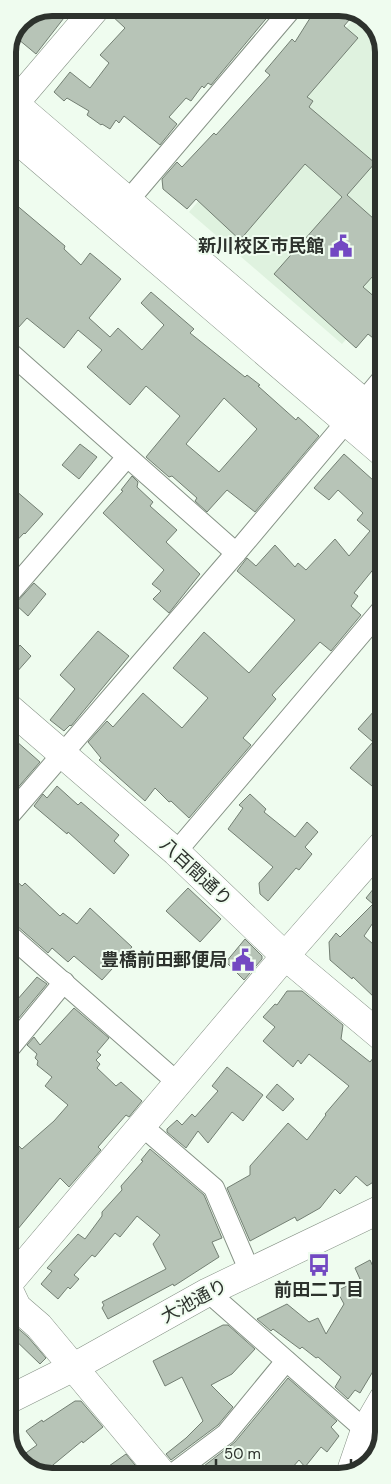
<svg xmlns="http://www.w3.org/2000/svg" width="391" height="1484" font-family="'DM Sans','Noto Sans JP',sans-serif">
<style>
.built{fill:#dff2df}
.building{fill:#b7c4b7;stroke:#737f73;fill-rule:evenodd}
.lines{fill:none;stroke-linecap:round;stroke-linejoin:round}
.street-casing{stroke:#869286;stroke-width:22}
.secondary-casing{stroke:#869286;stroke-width:29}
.street{stroke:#fff;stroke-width:20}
.secondary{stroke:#fff;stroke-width:28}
.labels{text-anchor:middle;stroke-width:4;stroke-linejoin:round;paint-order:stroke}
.poi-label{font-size:18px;font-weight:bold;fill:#2d322d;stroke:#effcef;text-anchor:end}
.street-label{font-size:18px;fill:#2d322d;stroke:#effcef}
.rim{fill:none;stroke:#2d322d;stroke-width:6}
</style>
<rect width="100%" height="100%" fill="#effcef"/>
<polygon class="built" points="358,14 369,19 383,43 383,297 342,344 189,212"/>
<g class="building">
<polygon points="52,8 59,8 67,14 36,54 18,39 39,13"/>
<polygon points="111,8 275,8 211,85 208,83 204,88 202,86 191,101 186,98 169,117 177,124 160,145 124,116 119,123 116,120 110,129 102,124 101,125 87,115 89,111 67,98 64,101 54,92 70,72 90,88 109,63 100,55 125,28 110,14"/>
<polygon points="311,8 344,8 355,13 344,26 358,38 307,97 313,101 309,107 375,163 347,195 383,227 383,265 363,287 383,304 383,346 368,334 356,348 274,274 342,197 305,164 240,240 196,199 187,209 163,189 162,179 177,162 182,167 214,133 216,135 270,75 265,71 292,39 295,42 312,15"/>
<path d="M8,198L65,246L64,249L81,265L90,253L121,279L89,318L110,337L118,328L142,350L164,325L141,303L151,292L194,329L190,333L245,377L247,375L260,385L258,386L296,420L298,417L319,436L255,512L227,490L207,512L195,501L197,498L172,476L169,477L146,457L180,416L146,386L130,405L87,367L102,350L78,330L64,348L27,318L8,339ZM224,398L257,429L219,472L186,444Z"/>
<polygon points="80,444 97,457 79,479 62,465"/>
<polygon points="344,454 383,489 383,572 376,566 354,593 358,596 351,606 361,615 331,651 320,642 272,695 276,699 243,738 251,745 189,818 171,801 169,802 155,788 145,801 99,760 101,758 88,742 107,721 113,727 143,693 182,728 208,698 173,668 204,632 249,673 295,620 237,571 247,558 256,566 275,545 295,567 298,563 306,570 335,539 349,556 370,531 357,520 363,513 338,490 329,500 314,488"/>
<polygon points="132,476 138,482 137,487 153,502 150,506 177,530 166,542 200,574 169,613 153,599 161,591 152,584 164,570 103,513 123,491 121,490"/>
<polygon points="8,484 43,514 25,534 24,533 8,550"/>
<polygon points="34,583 46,594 28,616 15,604"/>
<polygon points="98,631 129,656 71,726 70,725 64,731 50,720 75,689 60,675"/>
<polygon points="20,645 31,656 8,682 8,660"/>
<polygon points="383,701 383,795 350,768 373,742 358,729"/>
<polygon points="8,734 40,762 8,799"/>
<polygon points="57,786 78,805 81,802 119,835 114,841 129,855 114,874 68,832 67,834 34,806 43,794 47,798"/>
<polygon points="250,794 266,809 264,812 295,837 307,822 318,832 305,847 312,854 299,870 296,868 268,901 260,894 259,883 273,867 228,829 243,808 239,805"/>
<polygon points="8,874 22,886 25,883 60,916 63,913 77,924 90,908 132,947 102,980 74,956 68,962 52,948 48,953 16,925 8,922"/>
<polygon points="383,877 383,913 381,911 364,936 383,953 383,990 376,999 353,977 352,979 330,960 329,942 336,933 340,937 373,904 366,898"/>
<polygon points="188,888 221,919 200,942 166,911"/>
<polygon points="245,939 262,956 262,959 244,980 226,962"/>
<polygon points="37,977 47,984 8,1031 8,992 17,1000"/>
<polygon points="287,991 302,991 343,1025 341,1039 370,1062 378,1052 383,1053 383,1176 367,1186 356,1176 340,1194 335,1189 320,1208 297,1221 295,1217 250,1241 227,1188 250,1175 250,1166 288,1123 307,1140 326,1115 325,1114 349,1086 309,1054 301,1064 298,1060 293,1067 263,1041 275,1027 263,1017 275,1004 277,1005"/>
<polygon points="74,1008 109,1038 97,1052 101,1055 96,1060 100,1064 97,1068 116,1086 121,1082 142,1101 129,1117 126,1115 98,1147 101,1150 69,1187 60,1178 8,1241 8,1136 22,1149 54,1121 68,1105 45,1086 52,1077 37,1065 38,1061 35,1058 37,1054 27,1045 34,1037 40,1045"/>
<polygon points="227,1067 263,1095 243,1121 232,1112 208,1143 198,1131 186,1148 167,1132 167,1129 177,1120 182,1125 192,1114 195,1117 218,1091 212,1086"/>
<polygon points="277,1084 294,1099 283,1111 266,1097"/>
<polygon points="150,1149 204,1195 222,1238 212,1242 219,1257 174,1286 173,1284 108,1319 102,1308 104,1305 102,1302 166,1269 153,1244 160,1235 137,1216 120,1237 115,1233 95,1257 92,1255 74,1275 79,1279 70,1289 68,1287 58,1299 41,1284 52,1271 47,1268 78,1234 85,1239 102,1216 102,1212 122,1190 121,1186 143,1161 141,1160"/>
<polygon points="370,1260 383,1288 383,1342 374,1360 378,1363 360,1393 355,1390 348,1399 335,1387 341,1377 318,1357 316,1358 302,1347 300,1349 273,1329 271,1331 257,1319 287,1304 309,1322 318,1318 326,1334 344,1304 337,1291 360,1279 355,1268"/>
<polygon points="8,1320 28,1337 46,1358 40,1364 8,1333"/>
<polygon points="223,1325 228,1325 255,1349 232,1374 211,1385 233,1407 218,1425 171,1460 166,1454 186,1438 203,1421 182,1377 165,1386 153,1361"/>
<polygon points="288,1378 337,1421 331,1427 339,1436 327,1452 321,1447 305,1467 299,1460 285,1476 191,1476 235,1442"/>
<polygon points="75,1401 81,1401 103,1427 83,1443 82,1441 42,1474 34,1470 23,1455 37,1445 26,1431 42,1420 43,1422"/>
<polygon points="126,1454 144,1476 101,1476 111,1468 109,1466"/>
</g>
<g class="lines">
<defs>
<g id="street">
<polyline points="127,202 292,8"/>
<polyline points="8,351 236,553"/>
<polyline points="363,402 383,378"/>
<polyline points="8,595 127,457"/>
<polyline points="8,817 236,553 347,421"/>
<polyline points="176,852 383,608"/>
<polyline points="8,934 178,1083"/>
<polyline points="8,1050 64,982"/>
<polyline points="142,1126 214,1188 250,1272"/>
<polyline points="208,1292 380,1443"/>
<polyline points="170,1476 226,1434 286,1361"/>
</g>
<g id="secondary">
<polyline points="8,98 383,419"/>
<polyline points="14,104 96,8"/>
<polyline points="8,132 383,453"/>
<polyline points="8,707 176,852 285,956 383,1038"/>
<polyline points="8,1284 285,956 383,844"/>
<polyline points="8,1288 17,1307 39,1326 164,1476"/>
<polyline points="8,1400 74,1367 208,1292 383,1208"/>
<polyline points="350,1474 365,1430 383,1399"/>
</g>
</defs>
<use href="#street" class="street-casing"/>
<use href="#secondary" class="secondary-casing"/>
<use href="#street" class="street"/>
<use href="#secondary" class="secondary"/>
</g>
<defs>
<symbol id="civic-bare" viewBox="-9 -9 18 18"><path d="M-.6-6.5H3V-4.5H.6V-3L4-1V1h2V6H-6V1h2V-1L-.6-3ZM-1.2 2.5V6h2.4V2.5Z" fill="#7349c2" stroke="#effcef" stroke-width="2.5" paint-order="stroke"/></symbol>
<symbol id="bus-bare" viewBox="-9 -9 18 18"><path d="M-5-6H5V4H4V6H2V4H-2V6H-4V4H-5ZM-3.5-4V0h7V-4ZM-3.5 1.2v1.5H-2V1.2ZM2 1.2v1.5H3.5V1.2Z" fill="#7349c2" stroke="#effcef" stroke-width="2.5" paint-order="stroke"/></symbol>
</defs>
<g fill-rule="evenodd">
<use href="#civic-bare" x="325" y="230" width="32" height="32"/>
<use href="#civic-bare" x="227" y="944" width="32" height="32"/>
<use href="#bus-bare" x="303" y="1249" width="32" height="32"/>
</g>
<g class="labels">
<g class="poi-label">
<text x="324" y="252">新川校区市民館</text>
<text x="227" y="966">豊橋前田郵便局</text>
<text x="319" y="1296" text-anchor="middle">前田二丁目</text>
</g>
<g class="street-label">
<text transform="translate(196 872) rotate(43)" y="6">八百間通り</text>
<text transform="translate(194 1301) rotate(-28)" y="6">大池通り</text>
</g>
</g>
<path d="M0 0H391V1484H0ZM52 16H339A36 36 0 0 1 375 52V1432A36 36 0 0 1 339 1468H52A36 36 0 0 1 16 1432V52A36 36 0 0 1 52 16Z" fill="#effcef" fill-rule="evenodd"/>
<path class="rim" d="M52 16H339A36 36 0 0 1 375 52V1432A36 36 0 0 1 339 1468H52A36 36 0 0 1 16 1432V52A36 36 0 0 1 52 16Z"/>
<path d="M216 1459v8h135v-8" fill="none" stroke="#2d322d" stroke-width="2.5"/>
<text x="224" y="1459" font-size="15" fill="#2d322d" stroke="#effcef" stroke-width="4" paint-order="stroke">50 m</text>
</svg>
